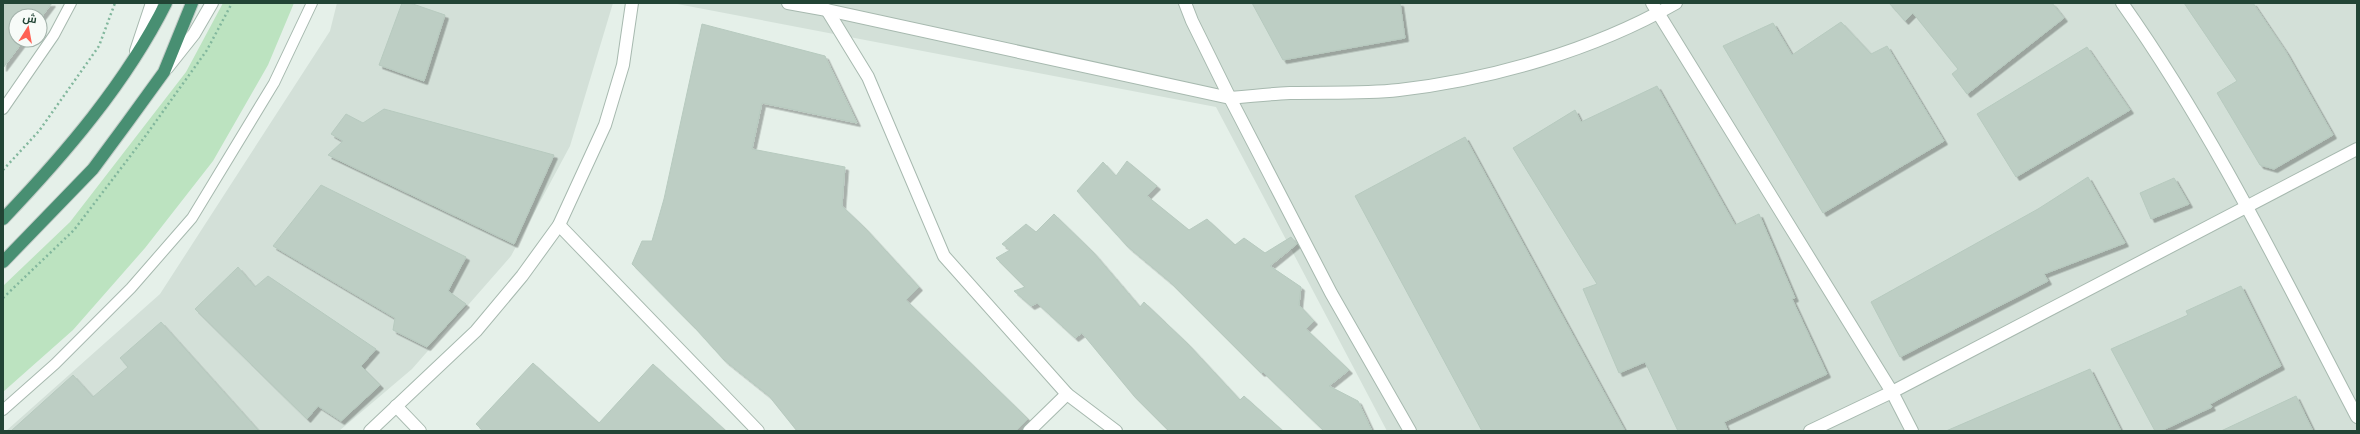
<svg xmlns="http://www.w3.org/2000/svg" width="2360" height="434" font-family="Poppins,Cairo,sans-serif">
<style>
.built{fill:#d3e0d8}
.green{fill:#bce3c0}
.building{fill:#bdcec4;stroke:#b7cabf;filter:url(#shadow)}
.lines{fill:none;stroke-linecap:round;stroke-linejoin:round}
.service-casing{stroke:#a7b9af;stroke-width:12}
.minor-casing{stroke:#a7b9af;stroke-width:14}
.tertiary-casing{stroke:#a7b9af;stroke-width:14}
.trunk-casing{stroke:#c1cbc6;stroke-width:14}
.path{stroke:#82b79d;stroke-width:2.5;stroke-dasharray:2 3;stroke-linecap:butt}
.service{stroke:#fff;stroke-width:10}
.minor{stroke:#fff;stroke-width:12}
.tertiary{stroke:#fff;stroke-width:12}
.trunk{stroke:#488f72;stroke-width:12}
</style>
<defs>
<filter id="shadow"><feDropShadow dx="3.5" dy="3.5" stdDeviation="0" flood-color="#0004"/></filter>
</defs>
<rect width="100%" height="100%" fill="#e5f0e9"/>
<g class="built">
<polygon points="337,3 613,3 570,146 511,256 412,369 339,431 6,431 160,294 330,31"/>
<polygon points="672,3 2357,3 2357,431 1387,431 1216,107"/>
</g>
<polygon class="green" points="223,3 294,3 268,65 213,161 145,248 73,330 3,392 3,286 70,222 186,72"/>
<g class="building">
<polygon points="3,3 52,3 40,19 40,16 16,16 16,40 24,40 3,68"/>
<polygon points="402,3 410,3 445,15 424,81 379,65"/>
<polygon points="1252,3 1400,3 1405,38 1283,60"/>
<polygon points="1889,3 2052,3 2064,18 1967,94 1952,74 1958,69 1913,13 1905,21"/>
<polygon points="2184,3 2253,3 2286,52 2333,135 2274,169 2260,165 2217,93 2237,81"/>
<polygon points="1841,22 1871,54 1887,46 1944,141 1823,213 1723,46 1773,23 1792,55"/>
<polygon points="702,24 825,56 857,123 762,103 752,149 845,167 842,206 865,228 919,287 906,300 1028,419 1016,431 797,431 769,396 724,360 696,329 632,264 642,241 652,241 664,199"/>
<polygon points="2087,47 2130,110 2016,177 1977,114"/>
<polygon points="1657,86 1735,225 1759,214 1795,298 1792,299 1827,374 1724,422 1728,431 1678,431 1645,362 1619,373 1583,289 1597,284 1513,148 1575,110 1581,122"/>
<polygon points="384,109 554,155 514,244 328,155 343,141 331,134 346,114 363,123"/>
<polygon points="1465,137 1619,420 1625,431 1482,431 1355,196"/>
<polygon points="1127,161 1157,186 1147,196 1189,230 1207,219 1235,245 1244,238 1265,253 1291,237 1297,244 1270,266 1301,287 1299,305 1314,321 1306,329 1349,370 1329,386 1358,401 1372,431 1324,431 1263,372 1261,373 1170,282 1127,246 1077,191 1103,162 1116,176"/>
<polygon points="2088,177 2125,243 2044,274 2048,281 1900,357 1871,302 2038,209"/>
<polygon points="2174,178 2189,204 2151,219 2140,193"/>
<polygon points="321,185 466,257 448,291 466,304 427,347 393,330 395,318 273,246"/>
<polygon points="1054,214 1093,252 1140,307 1144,302 1188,344 1240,400 1244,396 1283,431 1169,431 1134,396 1082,333 1075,338 1037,303 1031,306 1014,291 1025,287 996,258 1010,250 1002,244 1026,224 1036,232"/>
<polygon points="238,267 255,287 268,276 376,349 361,366 380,385 341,421 318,406 307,419 195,309"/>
<polygon points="2241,286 2281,366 2210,404 2212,407 2161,431 2155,431 2111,349 2188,315 2186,311"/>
<polygon points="161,322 259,431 11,431 73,375 93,397 128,367 120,358"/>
<polygon points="533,363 599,423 653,364 726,431 483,431 476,424"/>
<polygon points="2090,369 2121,431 1946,431"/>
<polygon points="2296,396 2313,431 2221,431"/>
</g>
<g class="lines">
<defs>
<g id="service">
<polyline points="3,109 54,35 71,3"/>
<polyline points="3,410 55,364 131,288 192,218 274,83 312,3"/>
</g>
<g id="minor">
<path d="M788,3L827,10L1230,98C1250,96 1270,94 1290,93C1327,92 1362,94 1399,90C1493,79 1594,50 1676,3"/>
<polyline points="1185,3 1192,21 1230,98 1331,293 1410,431"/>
<polyline points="1652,3 1892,392 1912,431"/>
<polyline points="827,10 868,77 944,256 1067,394 1116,431"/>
<polyline points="559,225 758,431"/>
<polyline points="396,406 420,431"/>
<polyline points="370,431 476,331 522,276 559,225 605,125 623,65 632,3"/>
<polyline points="1029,431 1067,394"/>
<polyline points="1810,431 1892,392 2357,149"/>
</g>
<g id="tertiary">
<path d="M2122,3C2214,133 2283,276 2357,417"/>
<polyline points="136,51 152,3"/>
<polyline points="167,68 194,34 212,3"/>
</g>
<g id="trunk">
<path d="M3,219C65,154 126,83 166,3"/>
<polyline points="3,262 93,169 127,123 164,72 192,3"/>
</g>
</defs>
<use href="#service" class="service-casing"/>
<use href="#minor" class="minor-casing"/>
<use href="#tertiary" class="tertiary-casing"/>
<use href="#trunk" class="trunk-casing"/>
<g class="path">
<polyline points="3,170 39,131 99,46 115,3"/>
<polyline points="3,298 74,230 144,138 207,50 232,3"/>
</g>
<use href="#service" class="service"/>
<use href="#minor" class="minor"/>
<use href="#tertiary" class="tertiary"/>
<use href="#trunk" class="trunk"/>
</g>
<rect width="2360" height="434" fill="none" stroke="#224435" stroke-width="8"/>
<g transform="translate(28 28) rotate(11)"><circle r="19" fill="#f7fbf8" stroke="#a2b2aa"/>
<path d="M0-3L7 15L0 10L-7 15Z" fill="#ff6154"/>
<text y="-6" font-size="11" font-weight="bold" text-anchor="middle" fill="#224435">ش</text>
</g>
</svg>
